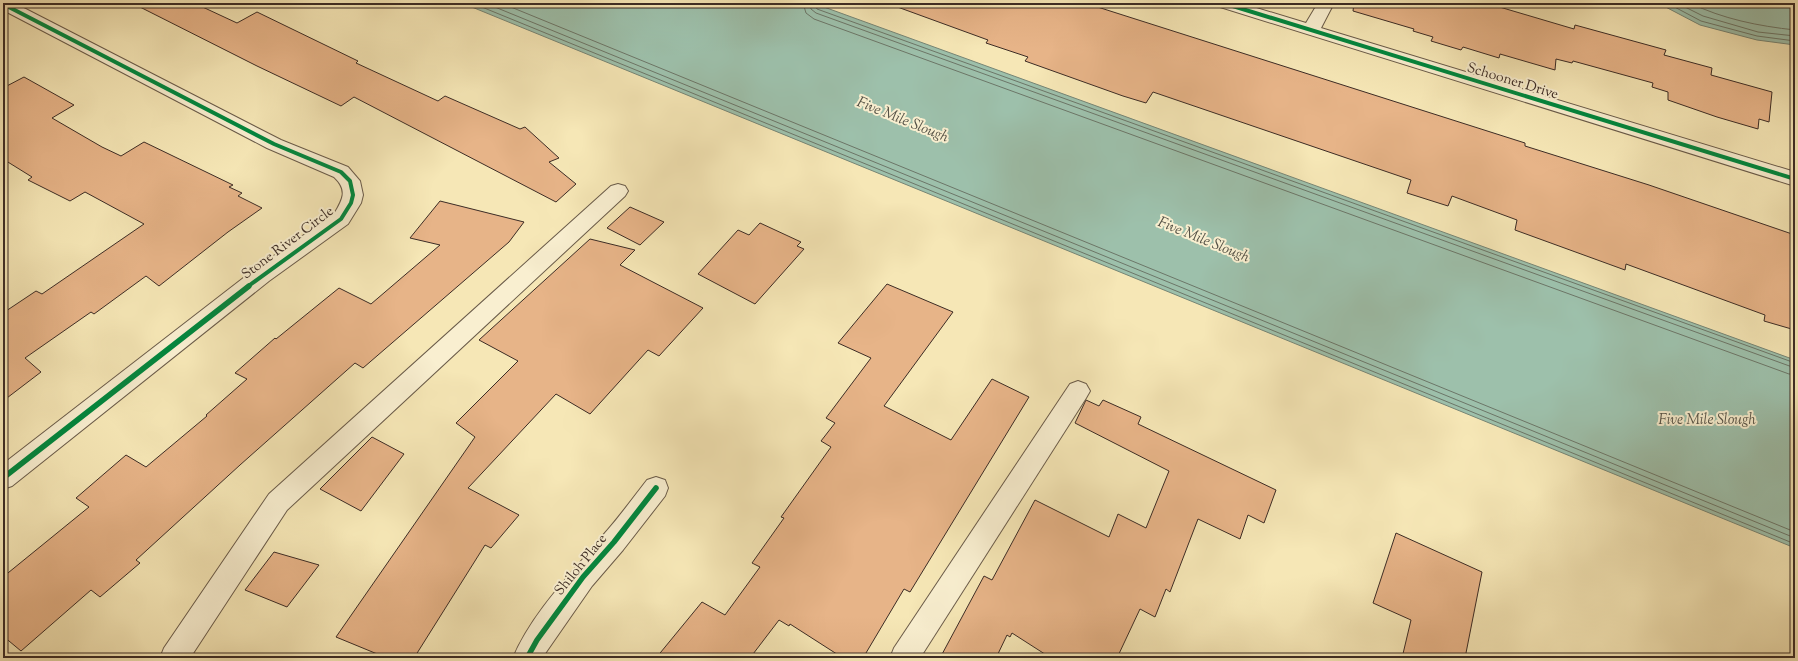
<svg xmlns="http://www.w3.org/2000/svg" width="1798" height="661" viewBox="0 0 1798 661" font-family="'Sorts Mill Goudy',serif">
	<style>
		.water { fill: #9dc0ab; stroke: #768575 }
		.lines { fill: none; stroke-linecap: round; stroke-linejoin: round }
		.shore { stroke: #6c7668; stroke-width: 1 }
		.building { fill: #e7b488; stroke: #3c2c25 }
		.minor-casing { stroke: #6a5b49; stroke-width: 2 }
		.minor { fill: #f9efd0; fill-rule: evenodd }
		.cycleway-far1-casing { stroke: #f9efd0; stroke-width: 6 }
		.cycleway-casing { stroke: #f9efd0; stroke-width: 8 }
		.cycleway-far1 { stroke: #00873e; stroke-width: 4 }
		.cycleway { stroke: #00873e; stroke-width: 5.5 }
		.labels { text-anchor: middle; stroke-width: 4; stroke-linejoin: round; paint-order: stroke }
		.street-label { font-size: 14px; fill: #3c2c25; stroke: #f9efd0 }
		.water-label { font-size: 15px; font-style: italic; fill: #545146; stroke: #f9efd0 }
	</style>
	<rect width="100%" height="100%" fill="#f6e7b6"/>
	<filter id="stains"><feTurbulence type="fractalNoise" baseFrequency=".005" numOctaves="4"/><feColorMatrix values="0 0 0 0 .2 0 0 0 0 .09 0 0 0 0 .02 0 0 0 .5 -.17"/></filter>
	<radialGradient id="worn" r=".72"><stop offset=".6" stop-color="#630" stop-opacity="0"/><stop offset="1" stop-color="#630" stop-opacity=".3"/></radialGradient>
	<g class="water">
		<path d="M462 3H813L1795 360V548Z"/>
		<path d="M1658 3H1795V45L1757 40 1700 25Z"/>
	</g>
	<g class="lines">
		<g class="shore">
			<path d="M472 3 1795 544"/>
			<path d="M485 3 1795 538"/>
			<path d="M501 3 1795 532"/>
			<path d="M803 3 806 13 814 19 1789 374H1795"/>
			<path d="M809 3 811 9 816 13 1795 368"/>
			<path d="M814 3 817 9 1795 363"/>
			<path d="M1667 3 1701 21 1757 36 1795 41"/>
			<path d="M1677 3 1703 16 1758 32 1795 36"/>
			<path d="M1690 3C1723 19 1758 26 1795 30"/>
		</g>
	</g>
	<g class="building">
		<path d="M132 3H194L237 23 257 12 358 61 356 63 438 101 445 96 520 129 525 127 559 158 549 162 576 184 556 202 354 97 341 106 257 66Z"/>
		<path d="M893 3H1085L1525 143V146L1649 185 1795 235V330L1764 321 1765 315 1626 264 1625 270 1515 230 1517 220 1452 196 1448 206 1407 193 1411 180 1153 92 1146 103 1123 96 1025 61 1028 57 986 43 988 40 892 5Z"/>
		<path d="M1354 3H1486L1574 29 1575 25 1666 50 1664 55 1712 68 1711 75 1772 92 1769 122 1759 119 1758 129 1717 117 1668 100V92L1652 87 1653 83 1573 61 1572 63 1556 59 1555 70 1500 54 1499 58 1463 47 1461 50 1431 41 1433 37 1413 31 1414 29 1353 11Z"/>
		<path d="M24 77 74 105 52 118 102 147 121 156 144 142 233 185 229 187 242 193 238 196 262 208 228 232 159 286 146 276 94 314 91 312 25 358 41 372 3 401V313L36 291 42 294 144 224 85 192 70 201 28 180 32 177 3 159V88Z"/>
		<path d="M440 201 524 222 509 242 363 368 355 363 240 465 136 560 140 563 100 597 91 590 21 651 3 636V577L89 507 76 498 126 455 146 467 207 416 206 415 247 379 235 373 275 338 276 339 339 288 371 304 440 245 410 238Z"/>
		<path d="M630 207 664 222 640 245 607 228Z"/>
		<path d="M760 223 801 242 797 246 804 249 755 304 698 274 738 230 749 235Z"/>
		<path d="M590 239 635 250 620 265 703 308 659 356 648 350 590 414 556 394 468 488 519 515 491 548 485 545 414 658H387L336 637 475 437 456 423 518 361 479 340Z"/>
		<path d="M887 284 953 312 884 406 951 440 992 379 1029 397 910 592 904 589 863 658H843L790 624 789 626 779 620 750 658H656L702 602 725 615 760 567 752 563 784 518 781 517 831 447 821 441 835 423 826 418 871 358 838 343Z"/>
		<path d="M1086 400 1099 406 1103 400 1141 417 1138 424 1276 490 1264 523 1248 515 1240 539 1198 519 1170 592 1166 589 1155 617 1140 609 1117 658H1051L1012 633 1010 637 1007 635 996 658H940L984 576 992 580 1035 500 1109 537 1118 514 1146 528 1169 471 1075 423Z"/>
		<path d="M372 437 404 454 361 511 320 489Z"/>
		<path d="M1396 533 1482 572 1465 658H1402L1411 620 1373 603Z"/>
		<path d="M274 552 319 565 287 607 245 590Z"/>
	</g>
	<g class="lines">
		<defs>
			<g id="minor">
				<path d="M3 3H14L281 140 348 167 360 181 363 195 361 203 348 224 269 281 12 486 3 489V464L255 269 334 214C343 199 348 190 334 177L267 148 3 10Z"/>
				<path d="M1215 3H1240L1306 23 1318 3H1334L1321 28 1795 172V186L1217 6Z"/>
				<path d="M618 184 625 186 628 191 625 196 287 510 190 658H160L164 648 269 494 611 186Z"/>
				<path d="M1078 381 1086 384 1090 391 1086 398 920 658H890L894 648 1070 384Z"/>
				<path d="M656 477 665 480 668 488 665 496 623 550 592 586 542 658H513C532 612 574 571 605 533 620 516 633 498 647 480Z"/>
			</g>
		</defs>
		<use href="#minor" class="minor-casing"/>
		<use href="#minor" class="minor"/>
		<defs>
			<g id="cycleway-far1">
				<path d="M1223 3 1795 179"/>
				<path d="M3 4 274 144 341 172 350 181 353 195 351 203 341 219 247 287"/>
			</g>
			<g id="cycleway">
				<path d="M3 478 249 286"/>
				<path d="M527 658 537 640 583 577 614 542 656 488"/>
			</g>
		</defs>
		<use href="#cycleway-far1" class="cycleway-far1-casing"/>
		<use href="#cycleway" class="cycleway-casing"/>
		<use href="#cycleway-far1" class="cycleway-far1"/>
		<use href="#cycleway" class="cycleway"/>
	</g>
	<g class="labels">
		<g class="street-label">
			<text transform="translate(1513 80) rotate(17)" y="5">Schooner Drive</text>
			<text transform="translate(287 242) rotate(-37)" y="5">Stone River Circle</text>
			<text transform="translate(580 564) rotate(-51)" y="5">Shiloh Place</text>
		</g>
		<g class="water-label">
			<text transform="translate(903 119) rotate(22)" y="5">Five Mile Slough</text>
			<text transform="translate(1204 239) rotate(22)" y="5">Five Mile Slough</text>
			<text x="1707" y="424">Five Mile Slough</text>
		</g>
	</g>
	<rect width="1798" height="661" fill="none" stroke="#f6e7b6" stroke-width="16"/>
	<rect x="4" y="4" width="1790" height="653" fill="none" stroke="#3c2c25" stroke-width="2"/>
	<rect x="8" y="8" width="1782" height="645" fill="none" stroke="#3c2c25"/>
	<rect width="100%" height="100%" filter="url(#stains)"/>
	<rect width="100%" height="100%" fill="url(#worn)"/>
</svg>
